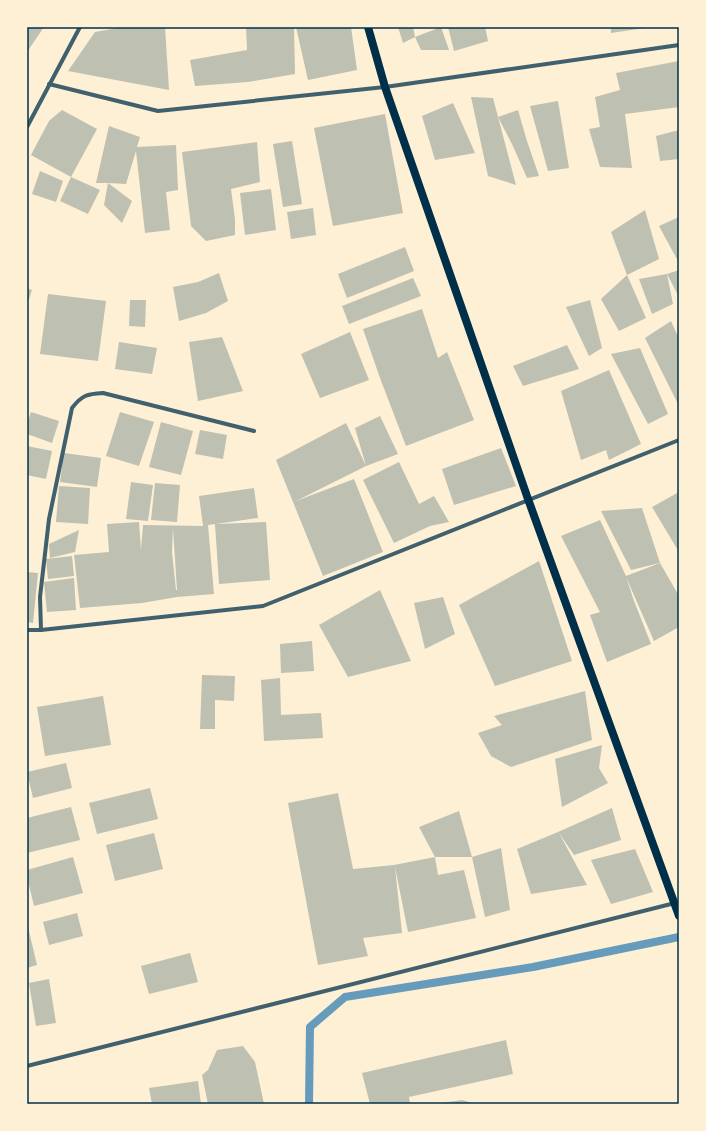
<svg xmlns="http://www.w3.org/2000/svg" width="706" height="1131" viewBox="0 0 706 1131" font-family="Poppins,sans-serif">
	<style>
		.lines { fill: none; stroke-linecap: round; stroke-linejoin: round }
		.stream { stroke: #669bbc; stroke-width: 8 }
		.building { fill: #bec0b2; fill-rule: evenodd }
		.minor { stroke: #3f606c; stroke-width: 4 }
		.secondary { stroke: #003049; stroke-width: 8 }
		.neatline { fill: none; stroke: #003049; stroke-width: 1.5 }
	</style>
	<rect width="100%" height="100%" fill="#fdf0d5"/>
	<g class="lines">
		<path class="stream" d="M309 1104 310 1027 345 997 533 967 679 937"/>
	</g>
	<g class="building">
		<path d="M27 27H44L27 52Z"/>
		<path d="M123 27H165L169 90 68 71 95 32Z"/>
		<path d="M246 27H294L295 74 248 82 195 86 190 60 247 50Z"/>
		<path d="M296 27H351L357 70 308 80Z"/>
		<path d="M398 27H413L415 37 441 27 449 50H421L415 37 403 43Z"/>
		<path d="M448 27H485L488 41 454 51Z"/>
		<path d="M611 27H645V28L611 33Z"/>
		<path d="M679 61V107L625 114 632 168 600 167 589 129 600 127 595 97 620 90 616 73Z"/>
		<path d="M471 97 493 98 516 185 488 176Z"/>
		<path d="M558 101 569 168 548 171 530 106Z"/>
		<path d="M453 103 475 153 435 160 422 116Z"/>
		<path d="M62 110 97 129 71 177 31 155 49 121Z"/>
		<path d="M518 110 527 141 539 176 527 178 512 144 498 117Z"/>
		<path d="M385 114 403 213 333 226 314 128Z"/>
		<path d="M109 126 140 137 137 147 176 145 178 190 166 192 170 230 145 233 136 151 126 184 108 183 132 201 122 223 104 205 108 183H96Z"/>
		<path d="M679 130V159L660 161 656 136Z"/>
		<path d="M292 141 302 204 283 207 273 144Z"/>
		<path d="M257 142 260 182 231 189 235 219V235L206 241 191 226 182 152Z"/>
		<path d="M40 171 63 181 56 202 32 194Z"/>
		<path d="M71 177 100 190 88 214 60 201Z"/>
		<path d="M271 189 276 230 245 235 240 193Z"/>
		<path d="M313 208 316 235 291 239 287 212Z"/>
		<path d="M645 210 659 259 627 275 646 318 619 331 601 299 627 275 611 232Z"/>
		<path d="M679 217V263L659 226Z"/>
		<path d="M405 247 414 271 347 298 338 274Z"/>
		<path d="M679 270V297L667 274 673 304 652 314 639 279 667 274Z"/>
		<path d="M219 273 228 301 206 313 179 321 173 287 198 282Z"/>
		<path d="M413 278 421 296 349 324 342 306Z"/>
		<path d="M27 288 32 290 27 305Z"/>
		<path d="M48 294 106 301 98 361 40 354Z"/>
		<path d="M130 300H146L145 327 129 326Z"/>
		<path d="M590 300 602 348 589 356 566 307Z"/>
		<path d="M422 309 438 358 447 352 474 420 406 446 380 378 363 329Z"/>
		<path d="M671 321 679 339V406L645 338Z"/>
		<path d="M350 332 369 380 320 398 301 354Z"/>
		<path d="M222 337 243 391 198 401 189 342Z"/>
		<path d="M119 342 157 348 152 374 115 369Z"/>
		<path d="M567 345 579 369 523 386 513 366Z"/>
		<path d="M640 348 668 414 648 424 611 354Z"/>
		<path d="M609 370 641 444 609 460 606 450 581 460 561 391Z"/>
		<path d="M31 412 59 421 52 443 27 434V424Z"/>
		<path d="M120 412 154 422 139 466 106 456Z"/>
		<path d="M380 416 398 454 366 466 296 501 354 479 383 552 323 576 276 460 346 423 366 466 355 428Z"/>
		<path d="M161 422 193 431 181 475 149 467Z"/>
		<path d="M200 430 227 435 223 459 195 454Z"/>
		<path d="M27 446 52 451 46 479 27 475Z"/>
		<path d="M501 448 516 486 454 505 442 469Z"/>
		<path d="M64 453 101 458 97 487 60 482Z"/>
		<path d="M399 462 419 504 434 496 449 522 430 526 394 543 363 480Z"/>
		<path d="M131 482 153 485 148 521 126 519Z"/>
		<path d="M155 483 180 485 177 522 151 520Z"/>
		<path d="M59 486 90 488 88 524 56 522Z"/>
		<path d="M254 488 258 518 208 525 214 594 177 597 142 603 80 608 74 555 109 552 107 524 139 522 141 550 143 525 203 526 199 496ZM173 528 177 590H176L172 552Z"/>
		<path d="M679 492V552L652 507Z"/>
		<path d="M642 508 660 563 631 570 601 511Z"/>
		<path d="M600 520 626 576 660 563 679 596V627L654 641 626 577 634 601 651 644 607 662 590 615 600 612 561 536Z"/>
		<path d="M266 522 270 580 219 584 215 524Z"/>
		<path d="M79 530 75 552 50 558 49 544Z"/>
		<path d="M72 556 74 576 48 579 46 559Z"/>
		<path d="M539 561 572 661 495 686 459 605Z"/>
		<path d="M27 572 38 573 33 623 27 622Z"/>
		<path d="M74 578 76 610 47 612 44 582Z"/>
		<path d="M380 590 411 661 348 677 319 625Z"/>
		<path d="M443 597 455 634 425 649 414 603Z"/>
		<path d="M312 641 314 671 281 673 280 644Z"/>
		<path d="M202 675 235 676 234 701 215 700V729H200Z"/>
		<path d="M280 678 281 715 321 713 323 738 264 741 261 680Z"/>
		<path d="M585 691 592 740 511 767 491 756 478 733 502 725 494 716Z"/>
		<path d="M103 696 111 745 45 756 37 707Z"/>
		<path d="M602 745 599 768 608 783 562 807 555 759Z"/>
		<path d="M66 763 72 788 33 798 27 772Z"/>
		<path d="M150 788 158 819 97 834 89 803Z"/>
		<path d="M338 793 353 869 394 865 435 857 438 875 464 870 476 918 408 932 395 867 402 933 363 938 368 956 318 965 288 803Z"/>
		<path d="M71 807 80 840 27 853V818Z"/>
		<path d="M612 808 621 840 574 855 559 833 587 885 531 894 517 849 558 832Z"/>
		<path d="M459 811 472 857H435L419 827Z"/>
		<path d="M154 833 163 869 115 881 106 845Z"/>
		<path d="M501 848 510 910 485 917 472 857Z"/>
		<path d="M635 849 653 892 611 904 591 860Z"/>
		<path d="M73 857 83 893 34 906 27 877V870Z"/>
		<path d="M77 913 83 936 49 945 43 922Z"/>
		<path d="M28 927 37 965 27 968V928Z"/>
		<path d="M190 953 198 982 149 994 141 966Z"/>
		<path d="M49 979 56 1023 36 1026 29 983Z"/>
		<path d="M506 1040 513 1074 409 1097 410 1104H370L362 1073Z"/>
		<path d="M243 1046 255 1062 264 1104H208L202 1075 208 1070 217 1050Z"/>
		<path d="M198 1081 201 1104H152L149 1088Z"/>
		<path d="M462 1100 476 1104H441L442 1103Z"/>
	</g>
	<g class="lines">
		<g class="minor">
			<path d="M49 84 158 111 385 87 679 45"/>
			<path d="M27 127 80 27"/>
			<path d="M27 630H41L263 606 679 440"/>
			<path d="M41 630 40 597 49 519 72 408C82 395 87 394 103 393L254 431"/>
			<path d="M27 1066 679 902"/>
		</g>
		<path class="secondary" d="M368 27 385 87 528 499 679 916"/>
	</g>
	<rect width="706" height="1131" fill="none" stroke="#fdf0d5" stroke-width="56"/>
	<rect x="28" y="28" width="650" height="1075" class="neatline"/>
</svg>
